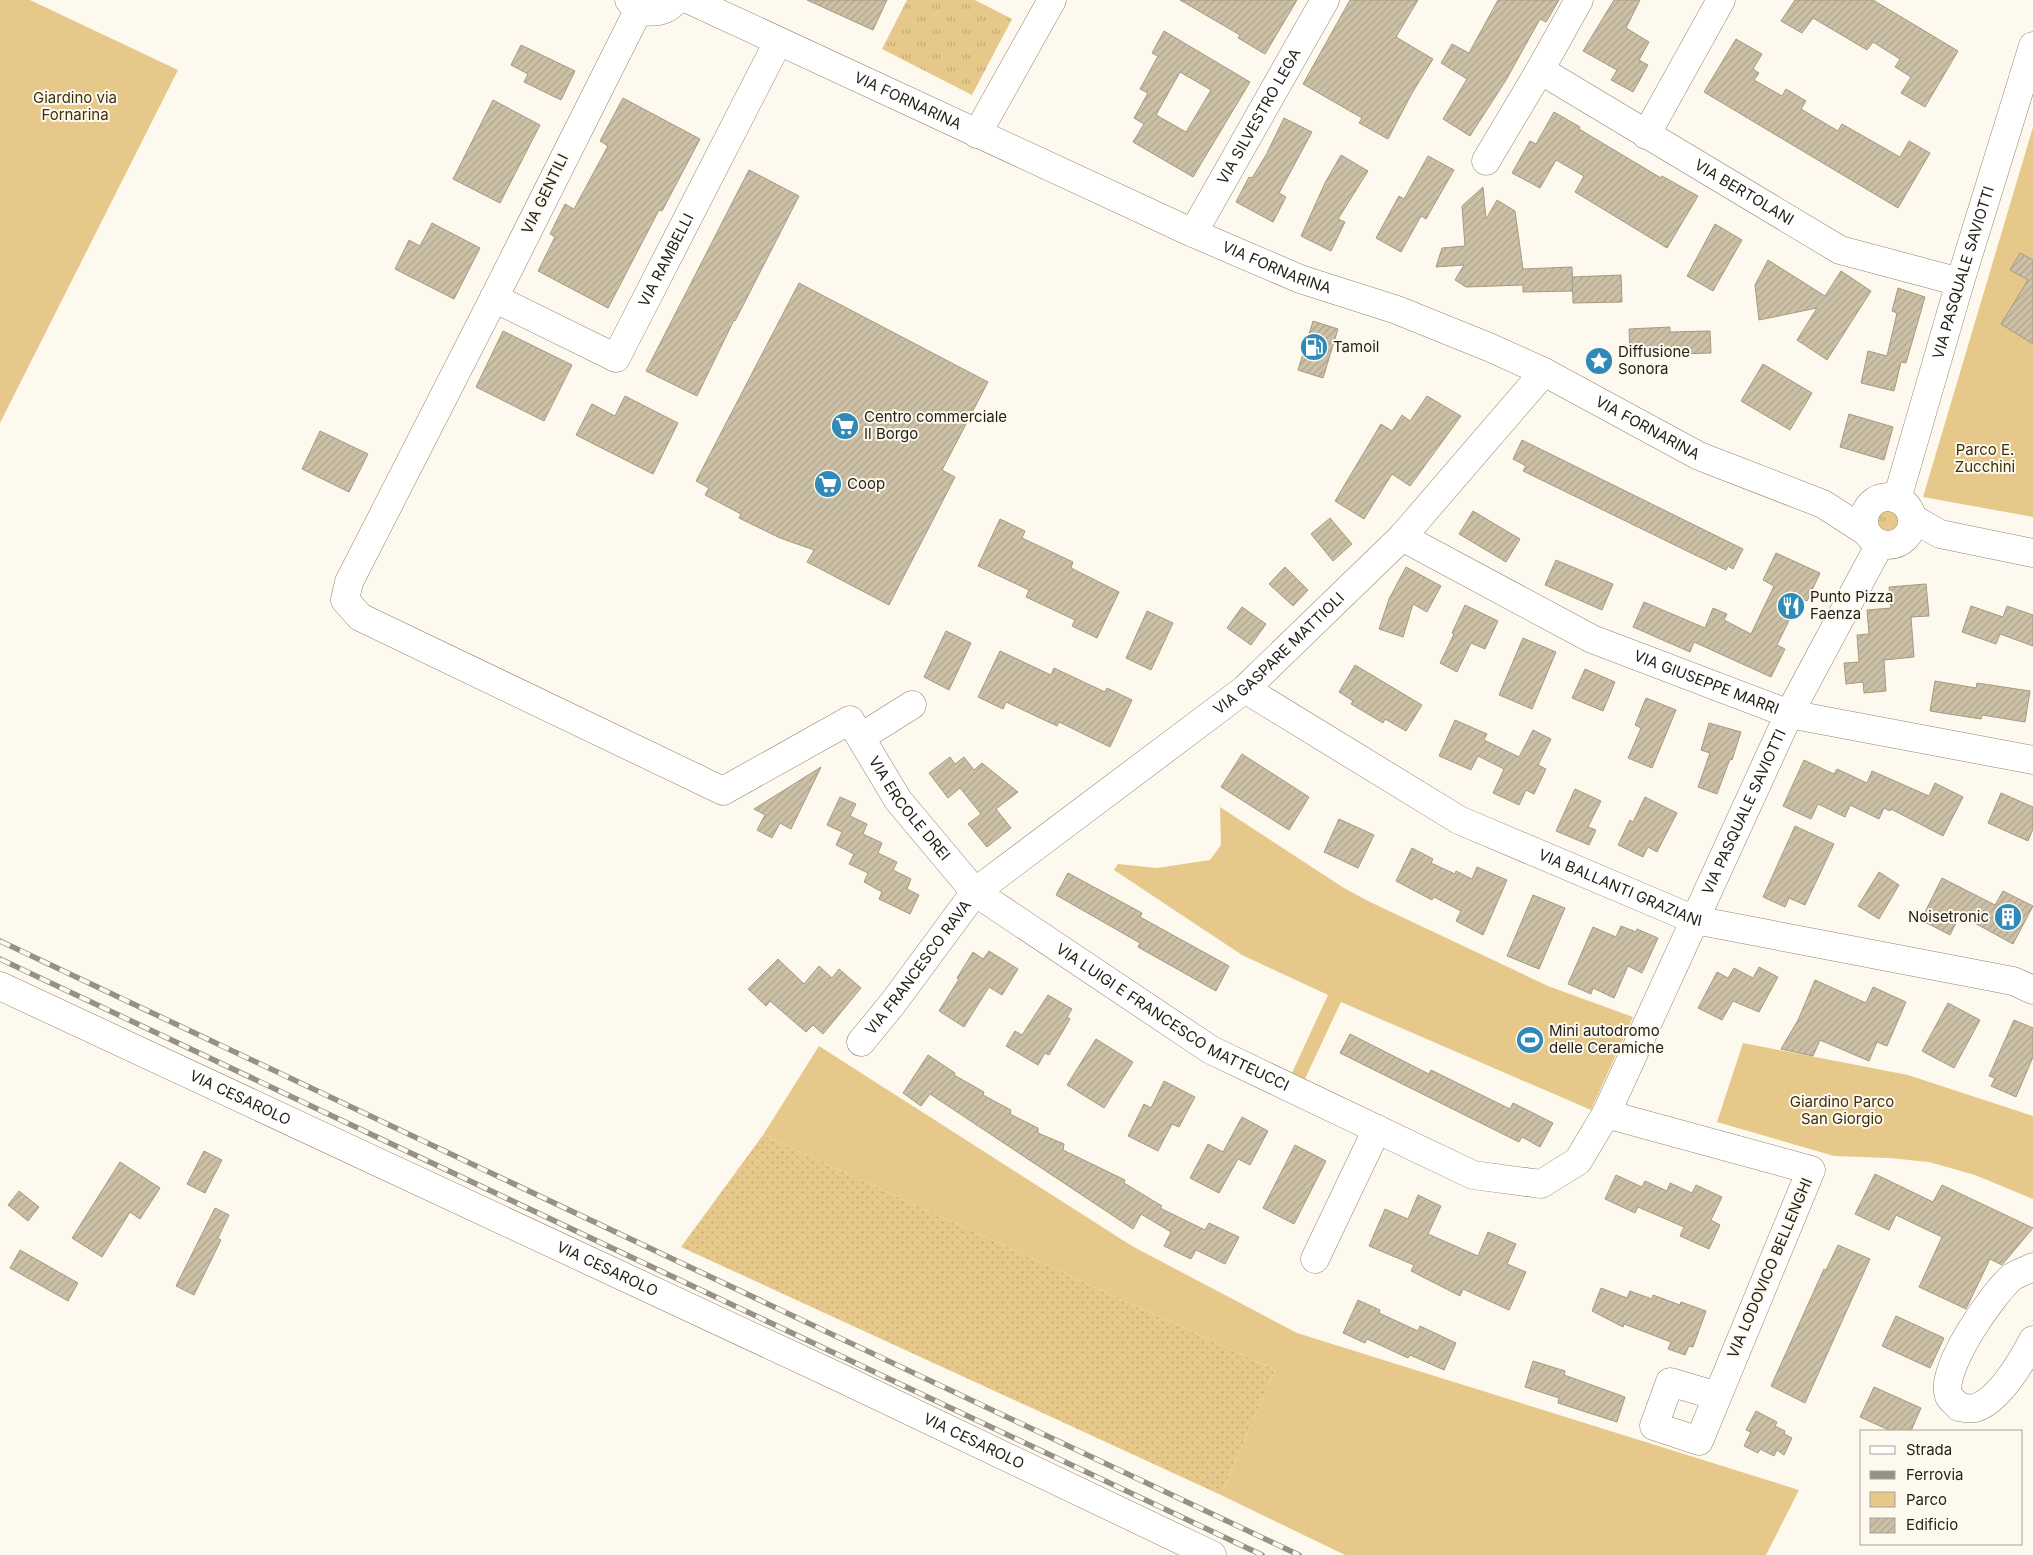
<svg xmlns="http://www.w3.org/2000/svg" width="2033" height="1555" viewBox="0 0 2033 1555" font-family="Inter,sans-serif">
	<style>
		.grass { fill: url(#grass-tufts) }
		.park { fill: #e6c88a }
		.garden { fill: url(#garden-dots) }
		.building { fill: url(#building-hatch); stroke: #a69a81; fill-rule: evenodd }
		.lines { fill: none; stroke-linecap: round; stroke-linejoin: round }
		.minor-casing { stroke: #91856d; stroke-width: 29 }
		.minor { stroke: #fff; stroke-width: 28 }
		.rail-casing { stroke: #959186; stroke-width: 5.5 }
		.rail { stroke: #fef9ee; stroke-width: 4; stroke-dasharray: 11; stroke-linecap: butt }
		.labels { text-anchor: middle; stroke-width: 4; stroke-linejoin: round; paint-order: stroke }
		.park-label { font-size: 15px; fill: #3f2f09; stroke: #fef9ee }
		.street-label { font-size: 15px; fill: #262218; stroke: #fef9ee }
		.poi-label { font-size: 15px; fill: #262218; stroke: #fef9ee; text-anchor: start }
	</style>
	<defs>
		<pattern id="grass-tufts" width="24" height="20" patternUnits="userSpaceOnUse" patternTransform="scale(1.25)"><rect width="24" height="20" fill="#e6c88a"/><path d="M3 7l-1-3M5 7V3M7 7l1-3M15 17l-1-3M17 17v-4M19 17l1-3" fill="none" stroke="#c5ac76"/></pattern>
		<pattern id="garden-dots" width="8" height="8" patternUnits="userSpaceOnUse" patternTransform="scale(1.25)"><rect width="8" height="8" fill="#e6c88a"/><path d="M2 2h.1M6 6h.1" fill="none" stroke="#c5ac76" stroke-width="1.8" stroke-linecap="round"/></pattern>
		<pattern id="building-hatch" width="6" height="6" patternUnits="userSpaceOnUse" patternTransform="scale(1.25)"><rect width="6" height="6" fill="#ccc0a6"/><path d="M-1 1l2-2M0 6l6-6M5 7l2-2" fill="none" stroke="#afa58e"/></pattern>
	</defs>
	<rect width="100%" height="100%" fill="#fef9ee"/>
	<g class="grass">
		<path d="M907 0H975L1012 19 972 95 882 49Z"/>
		<circle cx="1887" cy="522" r="15"/>
	</g>
	<g class="park">
		<path d="M0 0H30L178 70 0 423Z"/>
		<path d="M2033 127V517L1923 497Z"/>
		<path d="M1220 807 1344 888 1370 902 1548 986 1633 1017 1591 1110 1341 1002 1304 1081 1291 1075 1328 995 1242 955 1114 870 1118 864 1157 868 1210 860 1221 845Z"/>
		<path d="M1743 1043 1908 1075 2033 1116V1199L1975 1175 1929 1162 1889 1158 1834 1156 1717 1122Z"/>
		<path d="M819 1046 1132 1246 1297 1333 1799 1490 1766 1555H1345L1221 1495 1275 1370 763 1135Z"/>
	</g>
	<path class="garden" d="M763 1135 1275 1370 1221 1495 681 1247Z"/>
	<g class="building">
		<path d="M807 0H887L873 30Z"/>
		<path d="M1180 0H1297L1265 54 1238 38 1240 35Z"/>
		<path d="M1350 0H1418L1396 37 1433 59 1412 93 1388 139 1359 123 1362 118 1303 84Z"/>
		<path d="M1498 0H1559L1546 22 1540 19 1506 80 1470 136 1443 119 1467 79 1441 63 1452 44 1469 53Z"/>
		<path d="M1614 0H1640L1626 28 1649 42 1639 60 1648 65 1633 92 1611 80 1617 70 1583 51Z"/>
		<path d="M1795 0H1873L1958 51 1925 107 1901 93 1911 77 1895 67 1900 59 1873 42 1867 50 1813 18 1802 33 1781 21Z"/>
		<path d="M1164 31 1250 82 1193 177 1133 142 1144 124 1134 118 1148 93 1140 89 1158 56 1152 53ZM1180 72 1211 90 1186 132 1156 115Z"/>
		<path d="M1736 39 1762 54 1753 69 1759 73 1754 80 1782 96 1786 89 1806 101 1801 109 1838 131 1842 124 1900 157 1909 141 1930 153 1898 208 1704 92Z"/>
		<path d="M521 45 575 71 561 100 524 82 528 74 511 65Z"/>
		<path d="M623 98 700 139 662 211 659 210 608 308 538 271 555 237 550 234 565 204 574 209 608 146 600 141Z"/>
		<path d="M493 100 540 125 500 203 453 179Z"/>
		<path d="M1554 112 1580 127 1579 129 1661 178 1662 176 1698 196 1667 248 1575 192 1584 176 1556 160 1540 188 1512 173 1530 141 1536 144Z"/>
		<path d="M1284 118 1312 132 1279 193 1286 197 1273 222 1236 202 1249 177 1252 178 1266 155Z"/>
		<path d="M1341 155 1368 171 1338 219 1345 222 1331 251 1301 236 1325 183Z"/>
		<path d="M1428 156 1454 170 1426 219 1421 216 1401 252 1376 238 1399 196 1404 199Z"/>
		<path d="M749 170 799 196 735 321 734 320 697 396 646 371Z"/>
		<path d="M1483 187 1486 219 1497 200 1515 211 1523 269 1572 267 1573 291 1523 292V285L1466 287 1455 280 1464 265 1436 267 1442 248 1465 246 1462 206Z"/>
		<path d="M432 223 480 248 454 299 395 269 409 240 420 246Z"/>
		<path d="M1715 224 1742 240 1713 291 1687 276Z"/>
		<path d="M2020 253 2033 260V344L2001 324 2028 280 2010 270Z"/>
		<path d="M1768 260 1825 296 1841 271 1871 291 1827 360 1797 340 1817 308 1759 320 1755 285Z"/>
		<path d="M1621 275 1622 302 1573 303 1572 277Z"/>
		<path d="M799 283 988 382 942 470 955 477 889 605 807 562 814 550 780 538 739 518 741 514 705 495 709 488 696 481Z"/>
		<path d="M1898 288 1925 297 1906 363 1901 362 1894 391 1861 383 1868 351 1887 356 1897 313 1892 311Z"/>
		<path d="M1313 321 1338 329 1323 378 1298 370Z"/>
		<path d="M1670 327V332L1710 331 1711 353 1677 354V351L1630 352 1629 329Z"/>
		<path d="M503 331 572 365 544 421 476 387Z"/>
		<path d="M1763 364 1812 393 1790 430 1741 401Z"/>
		<path d="M625 396 678 423 653 474 576 435 592 404 615 416Z"/>
		<path d="M1427 396 1461 416 1410 486 1392 474 1364 519 1335 501 1381 424 1392 431 1402 415 1410 421Z"/>
		<path d="M1849 414 1893 427 1884 460 1840 447Z"/>
		<path d="M320 431 368 454 349 492 302 469Z"/>
		<path d="M1522 440 1743 549 1733 569 1728 566 1726 570 1523 471 1526 466 1513 459Z"/>
		<path d="M1473 511 1520 539 1506 562 1459 534Z"/>
		<path d="M1330 518 1352 544 1333 561 1311 534Z"/>
		<path d="M1000 519 1025 531 1022 538 1073 562 1071 568 1119 592 1097 638 1072 626 1075 620 1026 597 1029 590 978 566Z"/>
		<path d="M1776 553 1820 573 1807 601 1800 598 1777 645 1785 649 1771 677 1694 642 1690 652 1633 627 1644 602 1705 628 1713 608 1727 614 1724 620 1751 634 1774 586 1763 580Z"/>
		<path d="M1556 560 1613 584 1602 610 1545 585Z"/>
		<path d="M1285 567 1308 590 1293 606 1269 584Z"/>
		<path d="M1406 567 1441 586 1427 612 1413 604 1403 637 1379 629 1389 599Z"/>
		<path d="M1926 584 1929 616 1911 617 1914 657 1884 660 1886 691 1864 693 1863 682 1846 684 1844 663 1859 662 1857 635 1869 634 1867 610 1891 608 1889 587Z"/>
		<path d="M1465 605 1498 621 1485 649 1471 643 1457 672 1440 663 1454 634 1452 633Z"/>
		<path d="M1971 606 2003 617 2007 606 2033 615V646L2000 634 1996 644 1962 632Z"/>
		<path d="M1242 607 1266 624 1251 645 1227 628Z"/>
		<path d="M1147 611 1173 623 1151 670 1126 658Z"/>
		<path d="M946 631 971 643 949 690 924 677Z"/>
		<path d="M1523 638 1556 652 1532 709 1499 695Z"/>
		<path d="M1000 651 1051 675 1054 668 1105 692 1107 688 1132 700 1110 747 1059 722 1057 726 1006 702 1003 709 978 697Z"/>
		<path d="M1355 665 1422 705 1406 731 1385 719 1383 723 1351 704 1353 701 1339 692Z"/>
		<path d="M1585 669 1615 682 1603 711 1572 698Z"/>
		<path d="M1935 681 1976 688 1977 683 2030 691 2025 722 1982 715 1981 719 1930 711Z"/>
		<path d="M1646 698 1676 710 1652 768 1628 758 1641 728 1635 725Z"/>
		<path d="M1455 720 1487 734 1484 740 1519 757 1533 730 1551 739 1538 765 1546 769 1534 794 1526 790 1519 805 1493 793 1504 769 1478 756 1471 770 1439 756Z"/>
		<path d="M1709 723 1741 732 1732 760 1730 759 1717 794 1698 787 1710 753 1701 750Z"/>
		<path d="M1242 754 1309 797 1289 830 1221 787Z"/>
		<path d="M950 757 955 764 964 757 974 770 982 763 1018 792 996 809 1011 828 987 847 968 824 981 814 960 788 948 798 929 773Z"/>
		<path d="M1804 760 1834 774 1837 769 1867 783 1872 771 1929 796 1935 783 1963 797 1943 836 1891 809 1890 811 1884 808 1879 819 1850 805 1845 817 1818 804 1811 819 1783 806Z"/>
		<path d="M821 767 791 829 780 823 772 838 757 830 765 815 754 809Z"/>
		<path d="M1575 789 1601 801 1588 827 1596 830 1589 845 1556 831Z"/>
		<path d="M2001 793 2033 807V829L2028 841 1988 823Z"/>
		<path d="M840 797 856 804 850 816 867 824 863 834 882 843 878 853 897 862 893 870 911 879 907 889 919 895 910 914 879 899 882 892 864 882 868 873 849 864 854 854 836 845 842 832 827 825Z"/>
		<path d="M1645 797 1677 813 1657 852 1648 847 1643 857 1618 845 1630 820 1633 822Z"/>
		<path d="M1339 819 1374 835 1358 868 1324 852Z"/>
		<path d="M1795 826 1834 844 1805 905 1789 898 1785 907 1763 897Z"/>
		<path d="M1412 848 1433 859 1431 863 1455 874 1456 871 1472 879 1477 867 1507 880 1483 935 1456 921 1461 911 1434 897 1432 900 1396 881Z"/>
		<path d="M1879 872 1899 885 1879 919 1858 906Z"/>
		<path d="M1068 873 1142 913 1140 917 1229 966 1216 991 1138 947 1140 943 1056 895Z"/>
		<path d="M1942 878 1995 905 2003 891 2033 906 2013 944 1960 915 1950 935 1921 920Z"/>
		<path d="M1533 895 1565 908 1539 969 1507 956Z"/>
		<path d="M1621 926 1636 932 1637 929 1658 938 1642 973 1628 966 1614 998 1593 988 1591 994 1568 984 1593 927 1616 937Z"/>
		<path d="M989 951 1018 969 1002 995 989 987 964 1027 939 1011 959 979 957 978 973 952 983 959Z"/>
		<path d="M778 959 804 984 819 966 832 978 839 969 861 988 823 1034 813 1025 806 1032 770 1001 766 1006 748 989Z"/>
		<path d="M1759 967 1778 977 1759 1012 1733 1001 1722 1020 1698 1008 1717 972 1728 978 1734 968 1753 978Z"/>
		<path d="M1815 980 1866 1003 1873 987 1906 1002 1887 1046 1877 1042 1869 1061 1820 1040 1813 1056 1781 1049 1798 1020Z"/>
		<path d="M1048 995 1072 1009 1067 1017 1070 1019 1049 1055 1045 1053 1038 1065 1006 1046 1015 1031 1022 1035Z"/>
		<path d="M1948 1003 1980 1020 1954 1068 1922 1051Z"/>
		<path d="M2014 1020 2033 1028V1057L2016 1097 1991 1086 1995 1078 1989 1076Z"/>
		<path d="M1350 1034 1429 1074 1431 1070 1510 1109 1513 1103 1553 1123 1540 1147 1522 1137 1519 1142 1340 1053Z"/>
		<path d="M1096 1039 1133 1062 1104 1108 1067 1085Z"/>
		<path d="M928 1055 955 1073 954 1075 984 1092 983 1095 1011 1110 1010 1114 1038 1128V1133L1064 1144 1063 1150 1125 1180 1124 1183 1162 1206 1160 1208 1205 1230 1209 1223 1239 1237 1225 1264 1196 1250 1191 1259 1164 1246 1171 1232 1141 1214 1133 1229 930 1094 921 1106 903 1093Z"/>
		<path d="M1164 1081 1195 1097 1179 1127 1172 1124 1158 1151 1128 1136 1144 1104 1151 1108Z"/>
		<path d="M1242 1117 1268 1131 1250 1165 1238 1159 1219 1193 1190 1178 1208 1144 1223 1152Z"/>
		<path d="M1295 1145 1326 1161 1294 1224 1263 1208Z"/>
		<path d="M204 1151 222 1160 205 1193 187 1184Z"/>
		<path d="M120 1162 160 1188 140 1219 130 1212 102 1257 72 1238Z"/>
		<path d="M1875 1174 1933 1202 1942 1185 2033 1228 2002 1265 1990 1259 1966 1309 1919 1287 1942 1237 1896 1215 1889 1230 1855 1214Z"/>
		<path d="M1616 1175 1642 1187 1645 1181 1667 1191 1670 1183 1692 1193 1696 1185 1722 1197 1711 1220 1720 1225 1709 1249 1680 1236 1684 1227 1638 1207 1635 1213 1605 1199Z"/>
		<path d="M19 1191 39 1207 28 1221 8 1205Z"/>
		<path d="M1418 1195 1441 1206 1428 1234 1478 1256 1488 1232 1516 1244 1507 1264 1526 1272 1509 1310 1463 1289 1460 1296 1411 1271 1414 1265 1369 1246 1385 1209 1408 1219Z"/>
		<path d="M215 1208 229 1215 218 1238 221 1240 194 1295 176 1286Z"/>
		<path d="M1838 1245 1870 1259 1805 1403 1771 1386 1824 1269 1826 1270Z"/>
		<path d="M20 1250 78 1283 68 1301 10 1268Z"/>
		<path d="M1601 1288 1627 1298 1630 1291 1652 1299 1653 1295 1680 1305 1681 1302 1706 1311 1693 1347 1689 1346 1685 1355 1668 1349 1671 1342 1624 1324 1623 1327 1592 1311Z"/>
		<path d="M1358 1300 1380 1310 1379 1313 1418 1331 1420 1326 1456 1343 1444 1370 1410 1355 1408 1358 1367 1339 1365 1343 1343 1333Z"/>
		<path d="M1896 1316 1944 1338 1930 1368 1882 1346Z"/>
		<path d="M1533 1361 1565 1371 1564 1375 1625 1397 1617 1422 1558 1403 1559 1398 1525 1387Z"/>
		<path d="M1874 1387 1921 1408 1911 1431H1891L1860 1417Z"/>
		<path d="M1756 1411 1777 1422 1775 1426 1785 1431 1784 1434 1792 1438 1784 1455 1777 1450 1774 1456 1760 1449 1758 1453 1744 1446 1751 1432 1746 1430Z"/>
	</g>
	<g class="lines">
		<defs>
			<g id="minor">
				<path d="M629 0C641 16 664 15 676 0"/>
				<path id="s1" d="M690 0 1193 233 1300 279 1397 310 1491 348 1544 372 1699 456 1823 504 1865 531"/>
				<path id="s2" d="M1579 0 1540 70 1840 250 1960 282"/>
				<path id="s3" d="M639 9 494 298 349 582 345 600 360 617 723 791 850 720 898 800 975 892 1211 1050 1473 1175 1541 1184 1578 1161 1606 1114 1789 714 1880 544"/>
				<path d="M977 134 1052 0"/>
				<path d="M1646 135 1721 0"/>
				<path d="M1486 161 1540 70"/>
				<path id="s4" d="M1193 233 1325 0"/>
				<path id="s5" d="M494 298 616 358 778 42"/>
				<circle cx="1888" cy="521" r="24"/>
				<path id="s6" d="M1897 499 1960 282 2033 46"/>
				<path d="M1912 518 1940 534 2033 553"/>
				<path id="s7" d="M1402 537 1592 639 1789 714 2033 760"/>
				<path id="s8" d="M1245 689 1459 820 1695 920 2013 981 2033 990"/>
				<path d="M861 737 912 705"/>
				<path id="s9" d="M0 986 843 1379 1212 1555"/>
				<path id="s10" d="M861 1042 893 1003 975 892 1245 689 1402 537 1544 372"/>
				<path d="M1606 1114 1811 1170 1699 1441 1654 1426 1670 1382 1717 1396"/>
				<path d="M1315 1259 1377 1129"/>
				<path d="M2033 1267C2027 1270 2018 1273 2012 1277 1993 1293 1938 1371 1949 1396 1951 1400 1957 1404 1959 1407 1964 1408 1970 1409 1975 1408 1999 1401 2022 1361 2033 1340"/>
			</g>
		</defs>
		<use href="#minor" class="minor-casing"/>
		<use href="#minor" class="minor"/>
		<defs>
			<g id="rail">
				<path d="M0 941 1299 1555"/>
				<path d="M0 959 1262 1555"/>
			</g>
		</defs>
		<use href="#rail" class="rail-casing"/>
		<use href="#rail" class="rail"/>
	</g>
	<defs>
		<symbol id="fuel-disc" viewBox="-11 -11 22 22"><circle r="9.5" fill="#308ab7" stroke="#fef9ee"/><path d="M-5.5-6h7V0h2V4h1.3V-2.5L3-4.5l.8-.8L6-3V5H2.5V1h-1V6h-7ZM-4.2-4.7v3.2H.2V-4.7Z" fill="#fff"/></symbol>
		<symbol id="sight-disc" viewBox="-11 -11 22 22"><circle r="9.5" fill="#308ab7" stroke="#fef9ee"/><path d="M0-6L1.8-2.2L6-1.7L2.9 1.2L3.7 5.4L0 3.3L-3.7 5.4L-2.9 1.2L-6-1.7L-1.8-2.2Z" fill="#fff"/></symbol>
		<symbol id="supermarket-disc" viewBox="-11 -11 22 22"><circle r="9.5" fill="#308ab7" stroke="#fef9ee"/><path d="M-6-5.5h2.5l.6 2H6L4.5 2H-2.5L-4.4-4H-6ZM-1.5 3.2a1.3 1.3 0 1 0 .1 0ZM3 3.2a1.3 1.3 0 1 0 .1 0Z" fill="#fff"/></symbol>
		<symbol id="restaurant-disc" viewBox="-11 -11 22 22"><circle r="9.5" fill="#308ab7" stroke="#fef9ee"/><path d="M-5-6h1v4h1v-4h1v4h1v-4h1v5L-1.5 .5V6h-2V.5L-5-1ZM5-6V6H3V1.5H1.5Q1.5-4 5-6Z" fill="#fff"/></symbol>
		<symbol id="building-disc" viewBox="-11 -11 22 22"><circle r="9.5" fill="#308ab7" stroke="#fef9ee"/><path d="M-4-6H4V6H1V3H-1V6H-4ZM-2.5-4.3h1.7v1.8h-1.7ZM.8-4.3h1.7v1.8H.8ZM-2.5-1h1.7V.8h-1.7ZM.8-1h1.7V.8H.8Z" fill="#fff"/></symbol>
		<symbol id="stadium-disc" viewBox="-11 -11 22 22"><circle r="9.5" fill="#308ab7" stroke="#fef9ee"/><path d="M0-5a6.5 5 0 1 0 0 10a6.5 5 0 1 0 0-10ZM-3.5-1.8h7v3.6h-7Z" fill="#fff"/></symbol>
	</defs>
	<g fill-rule="evenodd">
		<use href="#fuel-disc" x="1298" y="331" width="32" height="32"/>
		<use href="#sight-disc" x="1583" y="345" width="32" height="32"/>
		<use href="#supermarket-disc" x="829" y="410" width="32" height="32"/>
		<use href="#supermarket-disc" x="812" y="468" width="32" height="32"/>
		<use href="#restaurant-disc" x="1775" y="590" width="32" height="32"/>
		<use href="#building-disc" x="1992" y="901" width="32" height="32"/>
		<use href="#stadium-disc" x="1514" y="1024" width="32" height="32"/>
	</g>
	<g class="labels">
		<g class="park-label">
			<text x="75" y="103">Giardino via<tspan x="75" dy="17">Fornarina</tspan></text>
			<text x="1985" y="455">Parco E.<tspan x="1985" dy="17">Zucchini</tspan></text>
			<text x="1842" y="1107">Giardino Parco<tspan x="1842" dy="17">San Giorgio</tspan></text>
		</g>
		<g class="street-label">
			<text dy="5" stroke="none"><textPath href="#s1" startOffset="240">VIA FORNARINA</textPath></text>
			<text dy="5" stroke="none"><textPath href="#s4" startOffset="134">VIA SILVESTRO LEGA</textPath></text>
			<text dy="5" stroke="none"><textPath href="#s2" startOffset="318">VIA BERTOLANI</textPath></text>
			<text transform="translate(545 194) rotate(-64)" y="5">VIA GENTILI</text>
			<text dy="5" stroke="none"><textPath href="#s5" startOffset="246">VIA RAMBELLI</textPath></text>
			<text dy="5" stroke="none"><textPath href="#s1" startOffset="645">VIA FORNARINA</textPath></text>
			<text dy="5" stroke="none"><textPath href="#s6" startOffset="236">VIA PASQUALE SAVIOTTI</textPath></text>
			<text dy="5" stroke="none"><textPath href="#s1" startOffset="1050">VIA FORNARINA</textPath></text>
			<text dy="5" stroke="none"><textPath href="#s10" startOffset="575">VIA GASPARE MATTIOLI</textPath></text>
			<text dy="5" stroke="none"><textPath href="#s7" startOffset="338">VIA GIUSEPPE MARRI</textPath></text>
			<text dy="5" stroke="none"><textPath href="#s3" startOffset="1338">VIA ERCOLE DREI</textPath></text>
			<text dy="5" stroke="none"><textPath href="#s3" startOffset="2518">VIA PASQUALE SAVIOTTI</textPath></text>
			<text dy="5" stroke="none"><textPath href="#s8" startOffset="426">VIA BALLANTI GRAZIANI</textPath></text>
			<text dy="5" stroke="none"><textPath href="#s10" startOffset="94">VIA FRANCESCO RAVA</textPath></text>
			<text dy="5" stroke="none"><textPath href="#s3" startOffset="1679">VIA LUIGI E FRANCESCO MATTEUCCI</textPath></text>
			<text dy="5" stroke="none"><textPath href="#s9" startOffset="265">VIA CESAROLO</textPath></text>
			<text transform="translate(1770 1268) rotate(-67)" y="5">VIA LODOVICO BELLENGHI</text>
			<text dy="5" stroke="none"><textPath href="#s9" startOffset="670">VIA CESAROLO</textPath></text>
			<text dy="5" stroke="none"><textPath href="#s9" startOffset="1075">VIA CESAROLO</textPath></text>
		</g>
		<g class="poi-label">
			<text x="1333" y="352">Tamoil</text>
			<text x="1618" y="357">Diffusione<tspan x="1618" dy="17">Sonora</tspan></text>
			<text x="864" y="422">Centro commerciale<tspan x="864" dy="17">Il Borgo</tspan></text>
			<text x="847" y="489">Coop</text>
			<text x="1810" y="602">Punto Pizza<tspan x="1810" dy="17">Faenza</tspan></text>
			<text x="1989" y="922" text-anchor="end">Noisetronic</text>
			<text x="1549" y="1036">Mini autodromo<tspan x="1549" dy="17">delle Ceramiche</tspan></text>
		</g>
	</g>
	<rect x="1860" y="1430" width="162" height="115" fill="#fef9ee" stroke="#a8a398"/>
	<rect x="1870" y="1446" width="25" height="8" fill="#ffffff" stroke="#a8a398"/>
	<text x="1906" y="1455" font-size="15" fill="#262218">Strada</text>
	<rect x="1870" y="1471" width="25" height="8" fill="#959186" stroke="#a8a398"/>
	<text x="1906" y="1480" font-size="15" fill="#262218">Ferrovia</text>
	<rect x="1870" y="1492" width="25" height="15" fill="#e6c88a" stroke="#a8a398"/>
	<text x="1906" y="1505" font-size="15" fill="#262218">Parco</text>
	<rect x="1870" y="1518" width="25" height="15" fill="url(#building-hatch)" stroke="#a8a398"/>
	<text x="1906" y="1530" font-size="15" fill="#262218">Edificio</text>
</svg>
